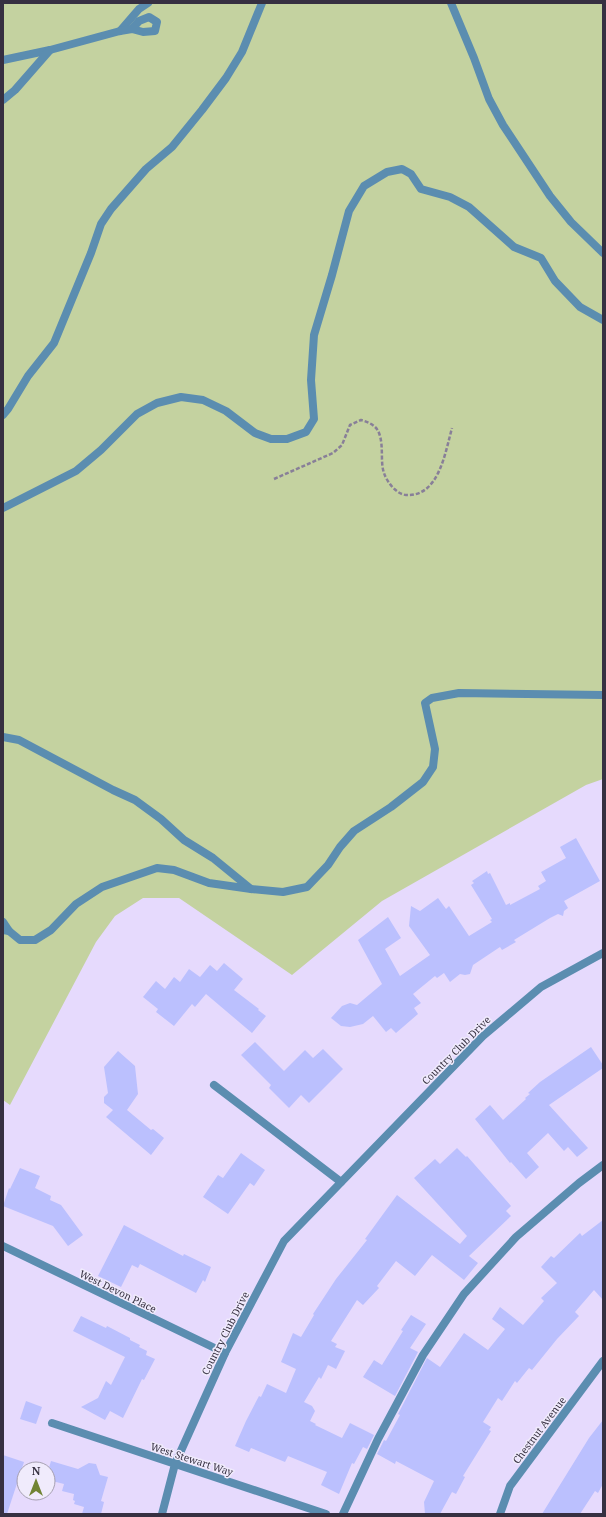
<svg xmlns="http://www.w3.org/2000/svg" width="606" height="1517" viewBox="0 0 606 1517" font-family="'Noto Serif',serif">
	<style>
		.green { fill: #c4d2a0 }
		.building { fill: #bbc0fe }
		.lines { fill: none; stroke-linecap: round; stroke-linejoin: round }
		.path { stroke: #887f98; stroke-width: 2.5; stroke-dasharray: 4 2; stroke-linecap: butt }
		.service { stroke: #5b8db0; stroke-width: 8 }
		.minor { stroke: #5b8db0; stroke-width: 8 }
		.labels { text-anchor: middle; stroke-width: 3; stroke-linejoin: round; paint-order: stroke }
		.street-label { font-size: 10px; fill: #363041; stroke: #f0ebfc }
	</style>
	<rect width="100%" height="100%" fill="#e6dafd"/>
	<path class="green" d="M3 3H603V779L586 785 382 901 292 975 179 898H143L115 916 96 942 10 1105 3 1100Z"/>
	<g class="building">
		<path d="M576 838 600 881 564 901 568 908 564 911 563 916 558 914 550 918 514 940 516 942 502 950 500 947 473 965 470 974 465 975 460 974 450 982 444 973 437 978 435 976 413 994 421 1003 414 1008 418 1014 396 1033 391 1028 386 1032 373 1016 363 1024 350 1027 341 1026 331 1018 342 1006 350 1003 357 1005 382 984 358 940 388 917 401 938 385 949 400 976 430 955 409 926 411 906 420 911 438 898 446 909 449 906 469 936 492 922 490 920 492 919 471 885 474 883 472 881 487 871 488 874 490 873 506 905 510 903V905L540 889 538 886 546 881 541 872 566 858 560 847Z"/>
		<path d="M224 963 243 979 234 990 259 1009 258 1010 266 1016 252 1033 206 994 195 1007 192 1004 174 1026 156 1012 158 1009 143 997 156 981 165 989 174 977 180 982 189 969 200 977 210 965 217 971Z"/>
		<path d="M255 1042 284 1071 305 1050 313 1058 323 1049 343 1069 309 1103 301 1095 289 1108 269 1088 271 1085 241 1055Z"/>
		<path d="M591 1047 603 1065V1068L549 1105 588 1148 577 1157 568 1147 564 1151 548 1133 527 1153 539 1167 526 1179 511 1162 510 1163 475 1119 490 1105 503 1120 526 1099 525 1098 530 1094 528 1093 540 1082Z"/>
		<path d="M118 1051 135 1066 138 1094 127 1110 151 1130 153 1129 164 1138 151 1155 106 1117 113 1110 104 1103V1097L108 1093 104 1067Z"/>
		<path d="M457 1148 466 1157 467 1156 511 1206 506 1211 511 1216 469 1256 478 1263 464 1280 432 1255 415 1276 396 1261 377 1286 379 1288 363 1305 357 1300 331 1341 337 1344 335 1347 345 1351 336 1369 328 1365 321 1379 319 1377 304 1402 312 1406 315 1411 310 1421 316 1424 315 1425 342 1438 350 1423 374 1435 367 1449 363 1447 354 1464 352 1463 339 1494 321 1485 327 1472 288 1456 285 1462 251 1448 249 1452 235 1446 246 1421 259 1396 261 1397 267 1384 286 1393 296 1369 281 1362 293 1333 301 1337 314 1315 313 1314 336 1279 367 1240 365 1239 397 1195 460 1244 467 1236 414 1178 435 1159 440 1164Z"/>
		<path d="M241 1153 265 1170 254 1186 250 1183 228 1214 203 1197 218 1175 223 1178Z"/>
		<path d="M20 1168 40 1176 35 1188 51 1196 50 1200 61 1205 83 1235 68 1246 53 1226 3 1206 9 1188 10 1189Z"/>
		<path d="M603 1220V1300L594 1290 575 1312 579 1316 557 1339 532 1370 529 1368 517 1383 515 1381 502 1401 498 1398 483 1422 491 1427 489 1430 491 1431 463 1476 465 1477 456 1494 452 1492 440 1514H425L424 1502 434 1481 396 1461 395 1464 377 1454 384 1440 386 1441 400 1415 398 1414 427 1358 440 1367 464 1333 488 1350 505 1329 492 1319 500 1307 523 1325 544 1301 541 1298 557 1283 541 1267 551 1256 554 1258 580 1233 582 1236Z"/>
		<path d="M124 1225 183 1256 184 1254 211 1267 205 1282 203 1280 196 1293 140 1264 138 1268 132 1265 121 1287 98 1276Z"/>
		<path d="M411 1315 426 1324 410 1348 418 1352 395 1396 363 1377 374 1360 382 1365 403 1331 401 1330Z"/>
		<path d="M81 1316 106 1328 107 1326 130 1338V1340L140 1345 139 1347 147 1351 146 1355 155 1359 144 1380 142 1379 123 1418 110 1411 105 1420 81 1407 98 1398 106 1381 111 1385 125 1357 73 1331Z"/>
		<path d="M26 1401 42 1407 36 1424 20 1419Z"/>
		<path d="M603 1420V1484L598 1493 595 1491 580 1514H542L589 1438Z"/>
		<path d="M3 1455 24 1462 7 1514H3Z"/>
		<path d="M51 1461 78 1469 89 1463 96 1464 100 1475 108 1477 101 1501 104 1502 101 1514H82L84 1507 74 1504 75 1501 73 1500 74 1494 62 1491 64 1484 48 1480V1471Z"/>
	</g>
	<g class="lines">
		<path class="path" d="M274 479 333 453 342 445 350 425 361 420C368 422 376 425 379 433 384 446 380 462 384 473 387 482 396 494 406 495 439 497 445 453 452 428"/>
		<g class="service">
			<path d="M451 3 474 58 489 99 503 125 550 196 571 222 603 253"/>
			<path d="M120 31 139 9 148 3"/>
			<path d="M3 60 50 50"/>
			<path d="M3 100 15 90 50 50 120 31 132 29 143 32 155 31 157 22 149 17 139 21 132 29"/>
			<path d="M3 415 8 409 28 376 54 343 91 253 101 224 111 209 146 169 172 147 202 110 226 78 242 52 262 3"/>
			<path d="M3 508 76 471 101 450 137 414 157 403 181 397 203 400 226 411 255 433 271 439H287L306 432 314 419 311 380 314 335 332 275 349 211 364 186 387 172 402 169 411 174 421 189 450 197 469 207 514 247 541 258 555 281 580 307 603 320"/>
			<path d="M3 737 19 740 113 790 135 800 161 819 184 840 213 858 251 889"/>
			<path d="M3 922 9 931 3 930"/>
			<path d="M9 931 20 940H35L51 930 76 904 102 887 157 868 174 870 209 883 251 889 283 892 307 887 328 865 340 847 354 831 391 807 423 782 433 767 435 749 425 703 432 698 459 693 603 695"/>
			<path d="M343 1514 378 1439 423 1355 464 1294 516 1237 579 1183 603 1165"/>
		</g>
		<g class="minor">
			<path d="M214 1085 341 1182"/>
			<path d="M3 1246 225 1353"/>
			<path d="M52 1423 326 1514"/>
			<path d="M162 1514 175 1464 225 1353 284 1241 483 1036 541 987 603 953"/>
			<path d="M500 1514 510 1486 603 1361"/>
		</g>
	</g>
	<g class="labels">
		<g class="street-label">
			<text transform="translate(456 1050) rotate(-45)" y="4">Country Club Drive</text>
			<text transform="translate(118 1291) rotate(26)" y="4">West Devon Place</text>
			<text transform="translate(225 1333) rotate(-63)" y="4">Country Club Drive</text>
			<text transform="translate(539 1430) rotate(-53)" y="4">Chestnut Avenue</text>
			<text transform="translate(192 1459) rotate(18)" y="4">West Stewart Way</text>
		</g>
	</g>
	<rect width="606" height="1517" fill="none" stroke="#363041" stroke-width="8"/>
	<g transform="translate(36 1481)"><circle r="19" fill="#f0ebfc" stroke="#a6a0b1"/>
	<path d="M0-3L7 15L0 10L-7 15Z" fill="#718434"/>
	<text y="-6" font-size="11" font-weight="bold" text-anchor="middle" fill="#363041">N</text>
	</g>
</svg>
